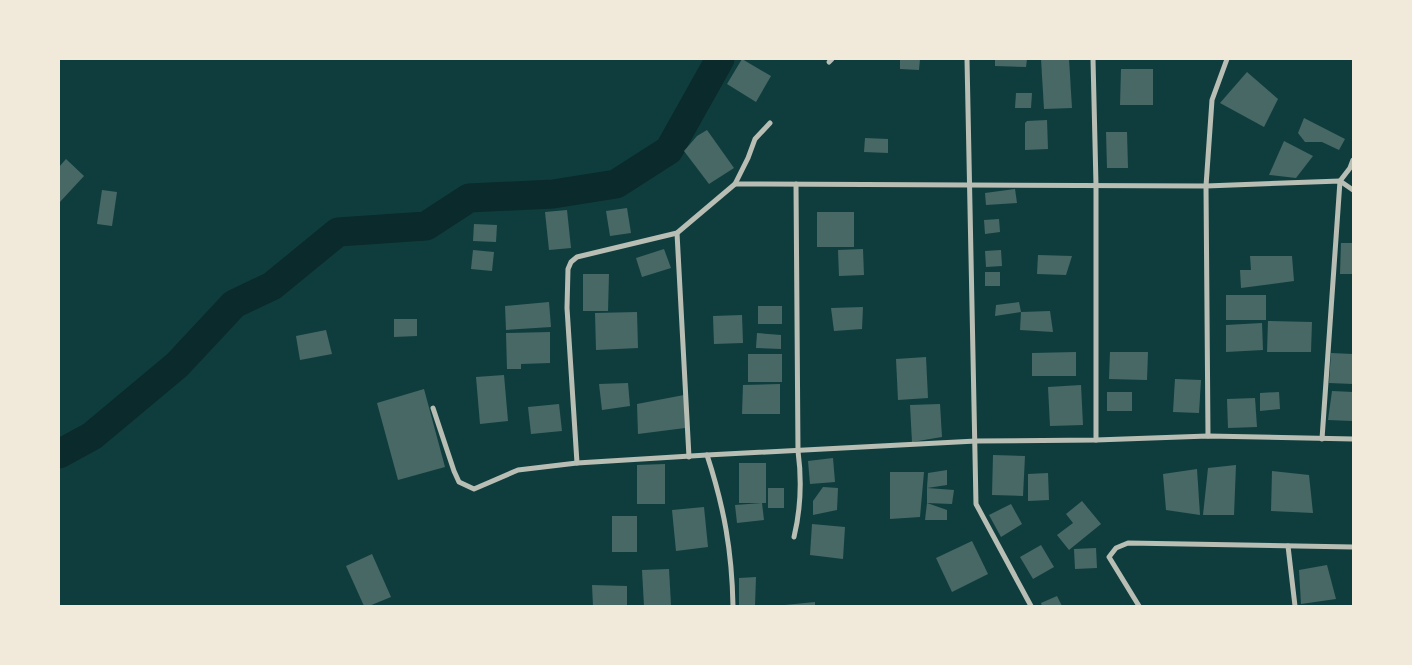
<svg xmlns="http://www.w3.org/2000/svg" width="1412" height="665" viewBox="0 0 1412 665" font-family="'Titillium Web',sans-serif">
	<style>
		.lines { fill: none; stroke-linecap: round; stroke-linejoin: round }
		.river { stroke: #0a2a2b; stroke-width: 29 }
		.building { fill: #486865 }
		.minor { stroke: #b8beb3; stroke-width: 5 }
	</style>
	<rect width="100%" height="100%" fill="#0f3d3e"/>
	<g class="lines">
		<path class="river" d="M59 454 92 436 177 365 234 304 272 286 338 232 426 226 469 198 553 194 616 184 669 150 720 59"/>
	</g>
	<g class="building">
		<path d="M742 59 771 76 756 102 727 84Z"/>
		<path d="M900 59H920L919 70 900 69Z"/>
		<path d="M995 59H1027L1026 67 995 66Z"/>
		<path d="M1041 59H1069L1072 108 1044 109Z"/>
		<path d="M1121 69H1153V105H1120Z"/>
		<path d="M1247 72 1278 99 1264 127 1220 103Z"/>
		<path d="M1016 93H1032L1031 108H1015Z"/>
		<path d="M1304 118 1345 139 1339 150 1322 142H1305L1298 133Z"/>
		<path d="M1047 120 1048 149 1025 150V123L1027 121Z"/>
		<path d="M707 130 734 168 709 184 684 151 697 136Z"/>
		<path d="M1106 132H1127L1128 168H1107Z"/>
		<path d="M865 138 888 139V153L864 152Z"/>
		<path d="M1284 141 1313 156 1296 178 1269 175Z"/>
		<path d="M66 159 84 176 59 203V167Z"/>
		<path d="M1015 189 1017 203 986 205 985 193Z"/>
		<path d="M102 190 117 192 112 226 97 224Z"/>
		<path d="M627 208 631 233 610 236 606 211Z"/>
		<path d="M567 210 571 248 549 250 545 212Z"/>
		<rect x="817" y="212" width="37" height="35"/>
		<path d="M999 219 1000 232 985 234 984 220Z"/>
		<path d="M474 224 497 225 496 242 473 241Z"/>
		<path d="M1341 243H1353V274H1340Z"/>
		<path d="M664 249 671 268 642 277 636 258Z"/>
		<path d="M863 249 864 275 839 276 838 250Z"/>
		<path d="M473 250 494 252 492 271 471 269Z"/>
		<path d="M1001 250 1002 266 986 267 985 251Z"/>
		<path d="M1038 255 1072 256 1066 275 1037 274Z"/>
		<path d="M1250 256H1292L1294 281 1241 288 1240 270H1251Z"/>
		<rect x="985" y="272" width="15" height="14"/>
		<path d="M583 274H609L608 311H583Z"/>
		<rect x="1226" y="295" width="40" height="25"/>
		<path d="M549 302 551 327 506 330 505 306Z"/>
		<path d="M1019 302 1021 312 995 316 996 305Z"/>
		<rect x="758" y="306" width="24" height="18"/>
		<path d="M863 307 862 329 834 331 831 308Z"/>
		<path d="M1050 311 1053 332 1020 330 1021 312Z"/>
		<path d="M637 312 638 348 596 350 595 313Z"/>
		<path d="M742 315 743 343 714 344 713 316Z"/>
		<path d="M394 319H417V336L394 337Z"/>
		<path d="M1268 321 1312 322 1311 352H1267Z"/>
		<path d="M1262 323 1263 350 1226 352V325Z"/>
		<path d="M326 330 332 354 300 360 296 336Z"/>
		<path d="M550 332V363L521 364V369H507L506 333Z"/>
		<path d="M757 333 781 335V349L756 348Z"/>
		<path d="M1076 352V376H1032V353Z"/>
		<path d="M1110 352H1148L1147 380 1109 379Z"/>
		<path d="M1331 353 1353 354V384L1329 383Z"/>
		<rect x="748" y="354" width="34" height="28"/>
		<path d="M926 357 928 398 898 400 896 359Z"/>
		<path d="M504 375 508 421 480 424 476 377Z"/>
		<path d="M1175 379 1201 380 1199 413 1173 412Z"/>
		<path d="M628 383 630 406 602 410 599 384Z"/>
		<path d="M780 384V414H742L743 385Z"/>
		<path d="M1081 385 1083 425 1050 426 1048 387Z"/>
		<path d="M424 389 445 467 398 480 377 403Z"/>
		<path d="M1332 391 1353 392 1352 421 1328 420Z"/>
		<rect x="1107" y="392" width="25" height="19"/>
		<path d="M1279 392 1280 409 1260 411V393Z"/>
		<path d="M684 395 685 428 638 434 637 404Z"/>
		<path d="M1255 398 1257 427 1228 428 1227 399Z"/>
		<path d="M559 404 562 431 531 434 528 407Z"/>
		<path d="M940 404 942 437 912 442 910 405Z"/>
		<path d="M993 455 1025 456 1023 496 992 495Z"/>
		<path d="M833 458 835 482 810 484 808 461Z"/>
		<rect x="739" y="463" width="27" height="40"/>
		<path d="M665 464V504H637V465Z"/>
		<path d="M1236 465 1234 515H1203L1208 468Z"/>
		<path d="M1197 469 1200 515 1166 510 1163 474Z"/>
		<path d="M947 470V485L927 488 928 473Z"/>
		<path d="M1272 471 1309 475 1313 513 1271 511Z"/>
		<path d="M890 472H924L920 517 890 519Z"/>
		<path d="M1048 473 1049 500 1028 501V474Z"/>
		<path d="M823 487 838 488 837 510 813 515V501Z"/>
		<rect x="768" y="488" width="16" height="20"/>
		<path d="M927 488 954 490 952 504 927 503Z"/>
		<path d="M1082 501 1101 524 1069 550 1057 535 1073 523 1066 514Z"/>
		<path d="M762 503 764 520 737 523 735 505Z"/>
		<path d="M927 503 947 510V520H925Z"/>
		<path d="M1011 504 1022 524 1001 537 989 515Z"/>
		<path d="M704 507 708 547 676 551 672 510Z"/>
		<rect x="612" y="516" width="25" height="36"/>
		<path d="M812 524 845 527 843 559 810 555Z"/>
		<path d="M972 541 988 574 952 592 936 558Z"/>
		<path d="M1041 545 1054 567 1033 579 1020 557Z"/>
		<path d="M1096 548 1097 568 1075 569 1074 549Z"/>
		<path d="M372 554 391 597 369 606H364L346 566Z"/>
		<path d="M1327 565 1336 599 1301 604 1299 570Z"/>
		<path d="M669 569 671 605 644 606 642 570Z"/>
		<path d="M756 577 755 605H739V578Z"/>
		<path d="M592 585 627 586V606H593Z"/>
		<path d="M1057 596 1062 606H1042L1041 603Z"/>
		<path d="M815 602V606H786L785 605Z"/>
	</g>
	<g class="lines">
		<g class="minor">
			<path d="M967 59 976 504 1031 606"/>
			<path d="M1093 59 1096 185V440"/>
			<path d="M829 62 832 59"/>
			<path d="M735 184 1206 186 1340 181 1353 190"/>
			<path d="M677 233 689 457"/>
			<path d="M433 408 454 471 459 482 474 489 518 470 577 463 707 455 976 441 1096 440 1208 436 1353 439"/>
			<path d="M1208 436 1206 186 1212 100 1227 59"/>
			<path d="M1322 439 1340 181 1350 168 1353 160"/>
			<path d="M707 455C724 507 732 551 733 606"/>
			<path d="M577 463 567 308 568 269 571 262 577 257 677 233 735 184 748 158 755 139 770 123"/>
			<path d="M794 537C801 508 802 481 798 451L796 184"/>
			<path d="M1288 546 1295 606"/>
			<path d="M1139 606 1109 557 1116 548 1128 543 1353 547"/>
		</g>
	</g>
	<rect width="1412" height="665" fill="none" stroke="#f1e9da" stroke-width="120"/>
</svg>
